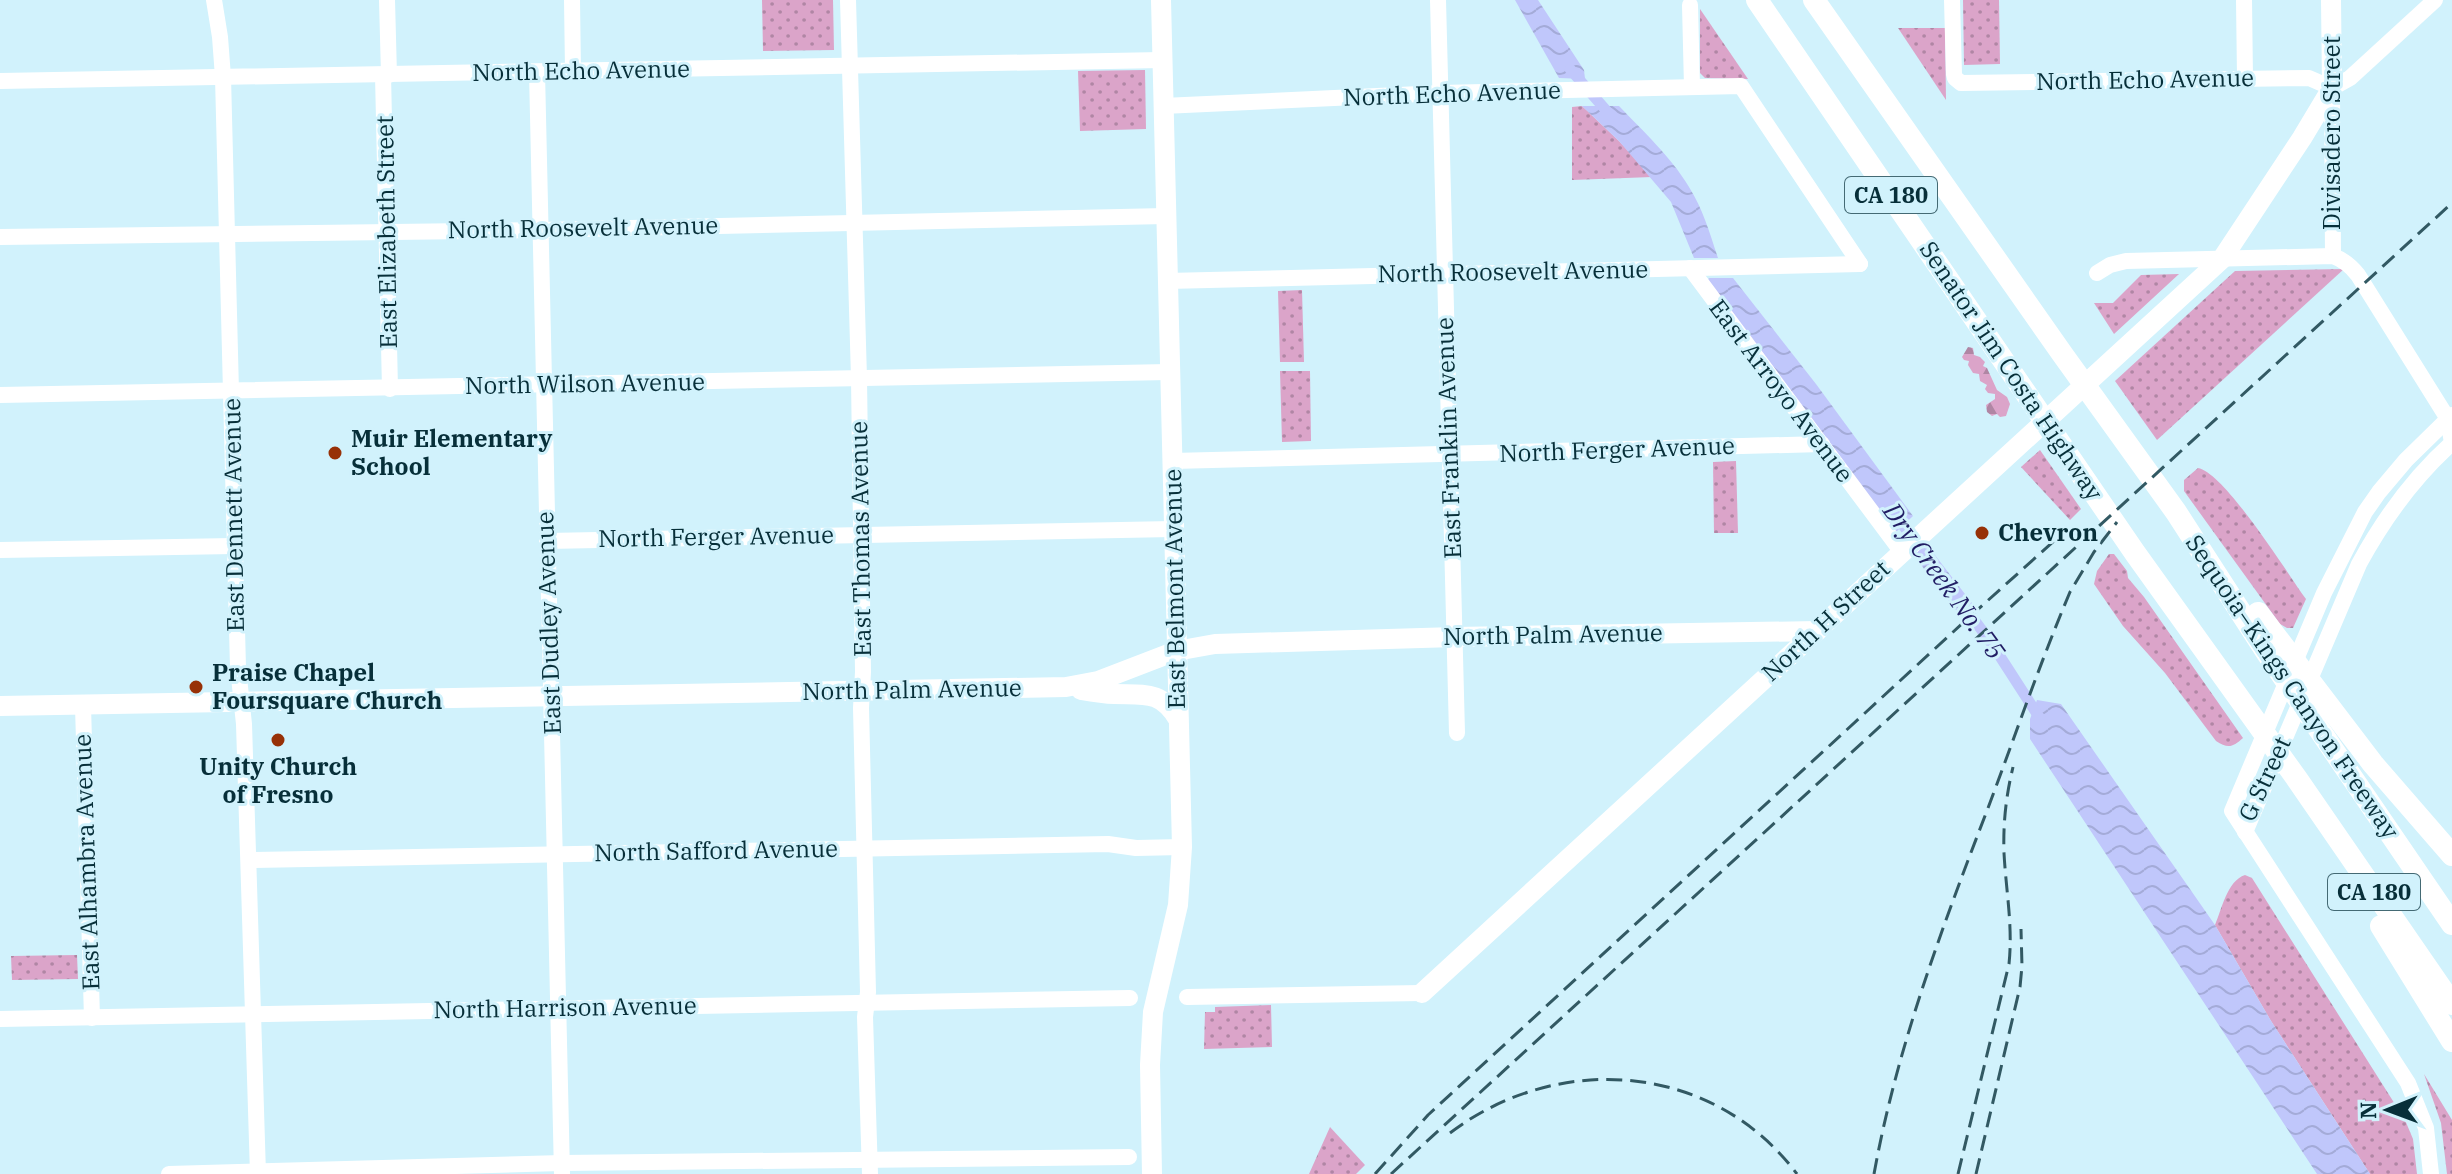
<svg xmlns="http://www.w3.org/2000/svg" width="2452" height="1174" viewBox="0 0 2452 1174" font-family="'IBM Plex Serif',serif">
	<style>
		.grass { fill: url(#grass-dots) }
		.forest { fill: url(#forest-firs) }
		.water { fill: url(#water-waves) }
		.lines { fill: none; stroke-linecap: round; stroke-linejoin: round }
		.canal { stroke: #c0c7fb; stroke-width: 11 }
		.minor { stroke: #fff; stroke-width: 16 }
		.major { stroke: #fff; stroke-width: 20 }
		.highway { stroke: #fff; stroke-width: 22 }
		.rail { stroke: #325963; stroke-width: 3; stroke-dasharray: 16 8; stroke-linecap: butt }
		.poi-dot { fill: #973107; stroke: #d1f2fc; stroke-width: 3 }
		.labels { text-anchor: middle; stroke-width: 6; stroke-linejoin: round; paint-order: stroke }
		.shield { fill: #d1f2fc; stroke: #446a74; stroke-width: 2 }
		.shield-label { font-size: 22px; font-weight: bold; fill: #072f39 }
		.street-label { font-size: 24px; fill: #072f39; stroke: #d1f2fc }
		.poi-label { font-size: 24px; font-weight: bold; fill: #072f39; stroke: #d1f2fc; text-anchor: start }
		.water-label { font-size: 26px; font-style: italic; fill: #211d64; stroke: #d1f2fc }
	</style>
	<defs>
		<pattern id="grass-dots" width="8" height="8" patternUnits="userSpaceOnUse" patternTransform="scale(2)"><rect width="8" height="8" fill="#dba4c9"/><path d="M2 2h.1M6 6h.1" fill="none" stroke="#b086a4" stroke-width="1.8" stroke-linecap="round"/></pattern>
		<pattern id="forest-firs" width="22" height="20" patternUnits="userSpaceOnUse" patternTransform="scale(2)"><rect width="22" height="20" fill="#dba4c9"/><path d="M5 1l3.5 6h-7zM16 11l3.5 6h-7z" fill="#b086a4"/></pattern>
		<pattern id="water-waves" width="16" height="10" patternUnits="userSpaceOnUse" patternTransform="scale(2)"><rect width="16" height="10" fill="#c0c7fb"/><path d="M0 5q4-4 8 0t8 0" fill="none" stroke="#a4abd8"/></pattern>
	</defs>
	<rect width="100%" height="100%" fill="#d1f2fc"/>
	<g class="grass">
		<path d="M762 0H833L834 50 763 51Z"/>
		<path d="M1963 0H1999L2000 64 1964 65Z"/>
		<path d="M1700 9 1748 79 1705 78 1700 73Z"/>
		<path d="M1898 28H1945L1946 100Z"/>
		<path d="M1145 70 1146 129 1080 131 1078 71Z"/>
		<path d="M1582 106 1619 141 1652 177 1572 180V107Z"/>
		<path d="M2344 269 2157 440 2115 381 2235 271Z"/>
		<path d="M2179 274 2114 334 2094 303H2113L2141 275Z"/>
		<path d="M1302 290 1304 362H1280L1278 291Z"/>
		<path d="M1280 371H1310L1311 441 1282 442Z"/>
		<path d="M2040 450 2081 509 2070 520 2021 467Z"/>
		<path d="M1736 461 1738 533H1714L1713 462Z"/>
		<path d="M2198 468C2225 473 2287 573 2306 599L2293 628H2287L2280 624 2184 491V480Z"/>
		<path d="M2109 554H2114L2127 571 2128 578 2144 597 2243 738C2233 747 2228 749 2216 741L2165 673 2123 626 2094 584 2097 571Z"/>
		<path d="M2245 875 2252 878 2405 1120 2413 1139 2417 1174H2370L2271 1021 2215 925C2222 909 2227 881 2245 875Z"/>
		<path d="M77 955 78 979 12 980 11 956Z"/>
		<path d="M1271 1005 1272 1047 1204 1049 1205 1012H1215V1007Z"/>
		<path d="M2424 1074 2452 1120V1174H2447L2441 1123Z"/>
		<path d="M1330 1127 1365 1165 1356 1174H1309Z"/>
	</g>
	<path class="forest" d="M1968 347 1973 348 1974 355 1980 357 1985 362 1983 366 1987 368 1997 390 2007 397 2010 404 2006 416 2000 417 1997 414 1992 416 1987 412 1986 405 1995 399V394L1988 393 1985 389 1987 385 1980 381 1979 374 1973 373 1968 365 1969 361 1964 360 1962 357Z"/>
	<g class="water">
		<path d="M1515 0H1538L1584 70 1585 79 1559 78Z"/>
		<path d="M1582 106H1619C1642 130 1672 158 1689 187 1703 209 1710 234 1718 258H1694L1671 202 1619 141Z"/>
		<path d="M1709 278H1733L1816 384 1913 516 1895 533 1707 281Z"/>
		<path d="M1931 550 1975 607 1962 618 1918 561Z"/>
		<path d="M2037 700 2061 704 2215 925 2271 1021 2370 1174H2317L2030 739V719Z"/>
	</g>
	<g class="lines">
		<g class="canal">
			<path d="M1570 69 1611 116"/>
			<path d="M1896 516 1934 566"/>
			<path d="M1961 602 1992 644 2041 720"/>
		</g>
		<g class="minor">
			<path d="M214 0 220 37 223 77 238 668 244 724 258 1174"/>
			<path d="M387 0 389 75"/>
			<path d="M572 0 573 71"/>
			<path d="M848 0 859 378 863 672 861 708 868 992 865 1017 870 1174"/>
			<path d="M1438 0 1457 733"/>
			<path d="M1952 0 1954 74 1955 78 1961 83 2309 78 2332 88"/>
			<path d="M2244 0 2245 78"/>
			<path d="M1690 5 1692 87"/>
			<path d="M537 72 562 1174"/>
			<path d="M383 75 390 389"/>
			<path d="M0 81 1162 60"/>
			<path d="M2332 88 2350 78 2435 0"/>
			<path d="M2332 89 2333 256"/>
			<path d="M1163 106 1441 93 1741 86 1860 264"/>
			<path d="M0 237 540 230 1166 216"/>
			<path d="M1690 268 1901 551"/>
			<path d="M2097 273 2110 265 2126 261 2333 256C2344 260 2351 266 2358 275L2448 419 2452 443C2413 478 2384 518 2359 564L2245 832"/>
			<path d="M1167 281 1860 264"/>
			<path d="M0 395 1169 372"/>
			<path d="M1172 461 1822 444"/>
			<path d="M547 541 1173 529"/>
			<path d="M0 550 234 546"/>
			<path d="M83 706 92 1018"/>
			<path d="M250 860 1108 844 1136 848 1182 847"/>
			<path d="M1187 997 1422 993"/>
			<path d="M0 1019 1130 998"/>
			<path d="M169 1174 562 1163 1129 1157"/>
			<path d="M2431 1174 2426 1128 2408 1083 2232 811 2324 593 2365 512 2379 492 2406 460 2452 415"/>
		</g>
		<g class="major">
			<path d="M1081 690C1092 692 1103 694 1114 694 1144 695 1161 690 1178 719"/>
			<path d="M0 706 1066 687 1098 681 1176 651 1215 644 1455 637 1817 631"/>
			<path d="M1422 993 2222 259 2302 138 2332 88 2331 0"/>
			<path d="M1152 1174 1150 1065 1153 1012 1178 905 1182 847 1161 0"/>
		</g>
		<g class="highway">
			<path d="M1757 0 2135 553 2297 779 2452 1004"/>
			<path d="M1814 0 2063 355 2176 512 2267 653 2452 924"/>
			<path d="M2258 613 2373 764 2452 855"/>
			<path d="M2381 926 2452 1041"/>
		</g>
		<g class="rail">
			<path d="M1450 1133C1558 1051 1713 1062 1797 1174"/>
			<path d="M1375 1174 1428 1115 1965 621 2054 541"/>
			<path d="M1391 1174 2452 203"/>
			<path d="M1874 1174C1897 1047 1942 928 1988 808 2015 736 2040 663 2070 592L2094 552 2117 522"/>
			<path d="M1958 1174 2009 964C2013 926 2006 891 2004 853 2003 823 2006 796 2013 767"/>
			<path d="M1976 1174 2020 987 2022 966 2021 929"/>
		</g>
	</g>
	<g class="poi-dot">
		<circle cx="335" cy="453" r="8"/>
		<circle cx="1982" cy="533" r="8"/>
		<circle cx="196" cy="687" r="8"/>
		<circle cx="278" cy="740" r="8"/>
	</g>
	<g class="labels">
		<g class="shield">
			<rect x="1845" y="177" width="92" height="36" rx="6"/>
			<rect x="2328" y="874" width="92" height="36" rx="6"/>
		</g>
		<g class="shield-label">
			<text x="1891" y="203">CA 180</text>
			<text x="2374" y="900">CA 180</text>
		</g>
		<g class="street-label">
			<text transform="translate(581 71) rotate(-1)" y="8">North Echo Avenue</text>
			<text transform="translate(2145 80) rotate(-1)" y="8">North Echo Avenue</text>
			<text transform="translate(1452 94) rotate(-2)" y="8">North Echo Avenue</text>
			<text transform="translate(2332 133) rotate(-90)" y="8">Divisadero Street</text>
			<text transform="translate(583 228) rotate(-1)" y="8">North Roosevelt Avenue</text>
			<text transform="translate(387 232) rotate(-91)" y="8">East Elizabeth Street</text>
			<text transform="translate(1513 272) rotate(-1)" y="8">North Roosevelt Avenue</text>
			<text transform="translate(2011 371) rotate(56)" y="8">Senator Jim Costa Highway</text>
			<text transform="translate(585 384) rotate(-1)" y="8">North Wilson Avenue</text>
			<text transform="translate(1781 391) rotate(53)" y="8">East Arroyo Avenue</text>
			<text transform="translate(1449 438) rotate(-92)" y="8">East Franklin Avenue</text>
			<text transform="translate(1617 450) rotate(-2)" y="8">North Ferger Avenue</text>
			<text transform="translate(234 515) rotate(-91)" y="8">East Dennett Avenue</text>
			<text transform="translate(716 537) rotate(-1)" y="8">North Ferger Avenue</text>
			<text transform="translate(861 539) rotate(-91)" y="8">East Thomas Avenue</text>
			<text transform="translate(1175 589) rotate(-91)" y="8">East Belmont Avenue</text>
			<text transform="translate(1826 621) rotate(-43)" y="8">North H Street</text>
			<text transform="translate(549 623) rotate(-92)" y="8">East Dudley Avenue</text>
			<text transform="translate(1553 635) rotate(-1)" y="8">North Palm Avenue</text>
			<text transform="translate(2292 687) rotate(56)" y="8">Sequoia–Kings Canyon Freeway</text>
			<text transform="translate(912 690) rotate(-1)" y="8">North Palm Avenue</text>
			<text transform="translate(2265 779) rotate(-65)" y="8">G Street</text>
			<text transform="translate(716 851) rotate(-1)" y="8">North Safford Avenue</text>
			<text transform="translate(87 862) rotate(-92)" y="8">East Alhambra Avenue</text>
			<text transform="translate(565 1008) rotate(-1)" y="8">North Harrison Avenue</text>
		</g>
		<g class="poi-label">
			<text x="351" y="447">Muir Elementary<tspan x="351" dy="28">School</tspan></text>
			<text x="1998" y="541">Chevron</text>
			<text x="212" y="681">Praise Chapel<tspan x="212" dy="28">Foursquare Church</tspan></text>
			<text x="278" y="775" text-anchor="middle">Unity Church<tspan x="278" dy="28">of Fresno</tspan></text>
		</g>
		<g class="water-label">
			<text transform="translate(1944 581) rotate(54)" y="9">Dry Creek No. 75</text>
		</g>
	</g>
	<g transform="translate(2388 1110) rotate(269)" stroke="#d1f2fc" stroke-width="6" paint-order="stroke">
	<path d="M0-6L14 30L0 20L-14 30Z" fill="#072f39"/>
	<text y="-12" font-size="22" font-weight="bold" text-anchor="middle" fill="#072f39">N</text>
	</g>
</svg>
